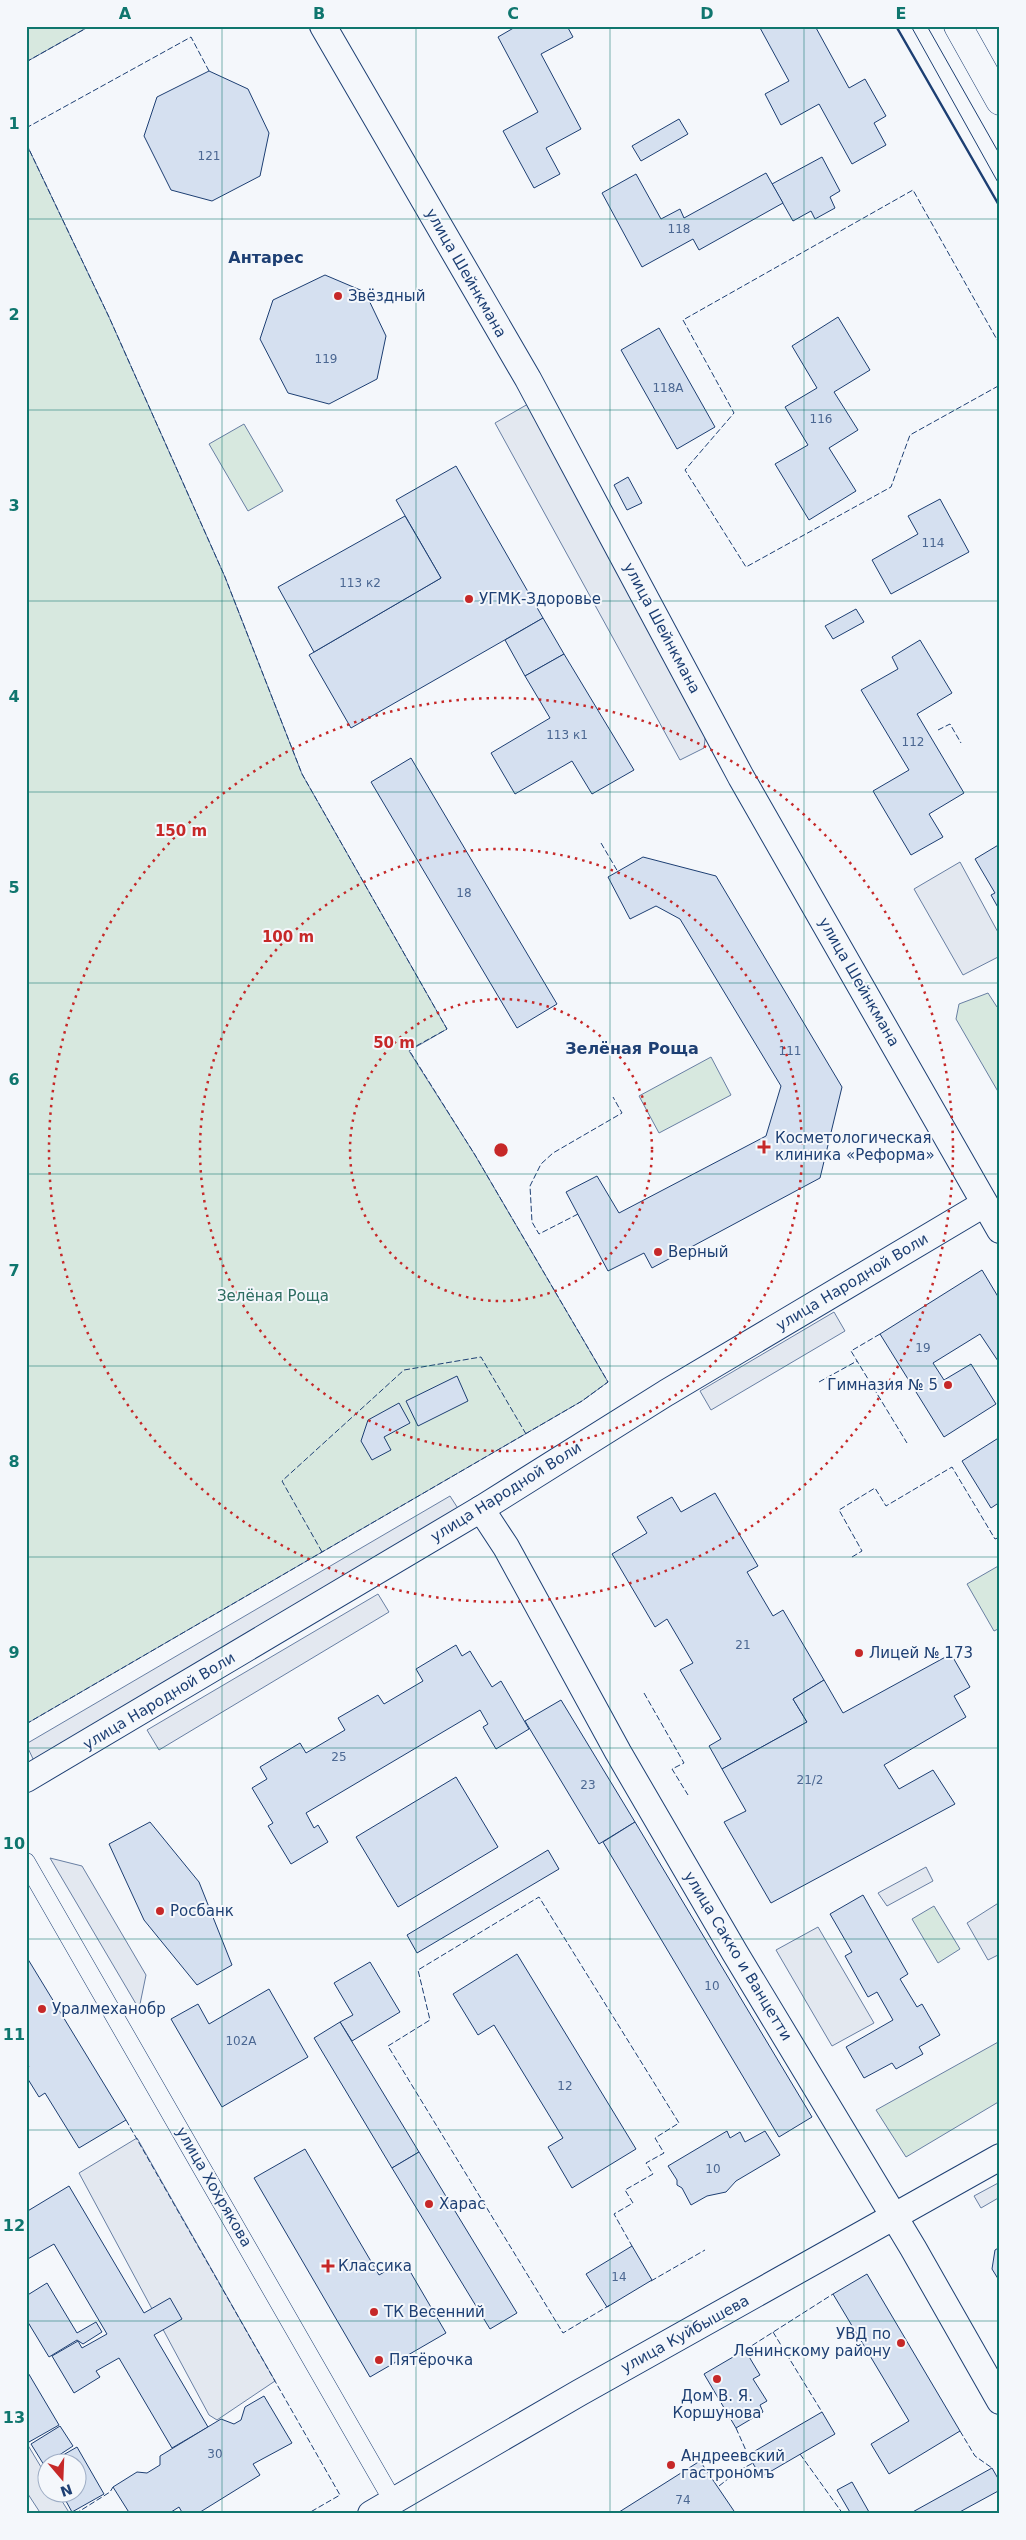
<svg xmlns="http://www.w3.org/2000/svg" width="1026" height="2540" viewBox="0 0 1026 2540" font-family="'DejaVu Sans',sans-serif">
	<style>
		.green { fill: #d7e8df; stroke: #687fa3 }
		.parking { fill: #e3e8f0; stroke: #687fa3 }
		.building { fill: #d5e0f0; stroke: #1d3f73 }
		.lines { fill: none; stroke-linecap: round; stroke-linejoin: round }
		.street-casing { stroke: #1d3f73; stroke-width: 19 }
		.secondary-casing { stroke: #1d3f73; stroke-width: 28 }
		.primary-casing { stroke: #1d3f73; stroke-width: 29 }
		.street { stroke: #f4f7fb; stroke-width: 18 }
		.secondary { stroke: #f4f7fb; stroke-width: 26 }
		.primary { stroke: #f4f7fb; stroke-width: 28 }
		.tram { stroke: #1d3f73; stroke-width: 1 }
		.fence { stroke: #1d3f73; stroke-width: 1; stroke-dasharray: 6 2.5; stroke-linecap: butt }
		.wall { stroke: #1d3f73; stroke-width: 2.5 }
		.grid { fill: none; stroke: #0f766e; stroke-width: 1; stroke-opacity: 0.55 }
		.ring { fill: none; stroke: #c62828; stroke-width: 2.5; stroke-dasharray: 2.5 5 }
		.poi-dot { fill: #c62828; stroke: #f4f7fb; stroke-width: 2 }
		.labels { text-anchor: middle; stroke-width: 4; stroke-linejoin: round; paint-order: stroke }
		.number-label { font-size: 12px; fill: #4b6792 }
		.street-label { font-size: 15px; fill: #1d3f73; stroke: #f4f7fb }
		.poi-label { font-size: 15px; fill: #1d3f73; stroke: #f4f7fb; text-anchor: start }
		.park-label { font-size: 15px; fill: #2c6c60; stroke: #f4f7fb }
		.neighbourhood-label { font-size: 16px; font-weight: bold; fill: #1d3f73; stroke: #f4f7fb }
		.centre { fill: #c62828; stroke: #f4f7fb; stroke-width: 2.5 }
		.ring-label { font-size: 15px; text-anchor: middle; font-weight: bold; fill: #c62828; stroke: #f4f7fb; stroke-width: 4; stroke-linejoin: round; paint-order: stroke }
		.neatline { fill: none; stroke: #0f766e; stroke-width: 2 }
		.grid-label { font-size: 16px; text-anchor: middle; font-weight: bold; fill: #0f766e }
	</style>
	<rect width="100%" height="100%" fill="#f4f7fb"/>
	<g class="green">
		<path d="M26 26H90L26 62Z"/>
		<path d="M26 143 109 317 225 577 302 774 447 1029 409 1051 475 1155 608 1382 582 1401 26 1724Z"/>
		<path d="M244 424 283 491 248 511 209 444Z"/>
		<path d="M988 993 997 1007 1000 1006V1095L956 1019 959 1004Z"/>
		<path d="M711 1057 731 1095 659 1133 639 1096Z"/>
		<path d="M1000 1565V1628L994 1631 967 1584Z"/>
		<path d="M934 1906 960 1949 938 1963 912 1919Z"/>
		<path d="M1000 2041V2101L906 2157 876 2110Z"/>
	</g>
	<g class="parking">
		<path d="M528 404 706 731 704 748 680 760 495 423Z"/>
		<path d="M960 862 1000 936V956L963 975 914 889Z"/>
		<path d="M834 1312 845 1331 711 1410 700 1391Z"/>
		<path d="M450 1496 459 1510 34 1761 26 1744Z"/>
		<path d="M378 1594 389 1612 159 1750 147 1730Z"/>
		<path d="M50 1858 82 1866 146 1975 139 2009Z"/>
		<path d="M926 1867 933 1881 887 1906 878 1893Z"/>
		<path d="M1000 1902V1954L988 1960 967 1923Z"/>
		<path d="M818 1927 874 2023 832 2046 776 1950Z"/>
		<path d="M137 2138 275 2381 217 2420 209 2415 79 2173Z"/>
		<path d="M1000 2182V2197L981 2208 974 2196Z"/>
		<path d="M26 2442 47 2477 48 2492 57 2493 70 2514H41L26 2491Z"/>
	</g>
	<g class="building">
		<path d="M517 26H567L573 37 541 54 581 129 546 148 560 174 534 188 503 131 538 112 498 37Z"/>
		<path d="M759 26H815L849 88 865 79 886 116 874 123 886 145 852 164 819 104 781 125 765 94 789 81Z"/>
		<path d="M209 71 248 89 269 133 260 176 212 201 171 190 144 136 157 97Z"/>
		<path d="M679 119 688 134 641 161 632 146Z"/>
		<path d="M822 157 840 191 830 197 835 208 815 219 811 211 793 221 772 184Z"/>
		<path d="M766 173 783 203 699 250 693 239 642 267 602 193 636 174 661 219 680 209 684 218Z"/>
		<path d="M325 275 365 292 386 336 377 379 329 404 288 393 260 339 273 300Z"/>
		<path d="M838 317 870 370 834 392 858 430 829 448 856 491 809 520 775 464 808 445 785 407 817 388 792 346Z"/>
		<path d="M659 328 715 427 677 449 621 350Z"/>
		<path d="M456 466 543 618 351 728 309 655 441 578 396 500Z"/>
		<path d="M628 477 642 503 627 510 614 485Z"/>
		<path d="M940 499 969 552 891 594 872 560 918 534 908 516Z"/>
		<path d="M405 516 441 578 314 652 278 587Z"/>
		<path d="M856 609 864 622 833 639 825 626Z"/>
		<path d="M543 618 564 654 525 676 505 640Z"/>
		<path d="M920 640 952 693 917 714 964 793 929 814 943 837 911 855 873 791 909 770 861 690 898 669 892 657Z"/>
		<path d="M564 654 634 770 592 794 572 761 515 794 491 753 550 718 525 676Z"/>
		<path d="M411 758 557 1004 517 1028 371 782Z"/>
		<path d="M1000 844V911L991 895 995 893 975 859Z"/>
		<path d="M643 857 716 876 842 1087 820 1178 652 1268 644 1253 608 1271 566 1192 597 1176 619 1213 766 1136 781 1086 680 919 656 906 630 919 608 877Z"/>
		<path d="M982 1270 1000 1300V1364L980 1334 933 1363 944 1380 971 1364 996 1404 944 1437 880 1334Z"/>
		<path d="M457 1376 468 1401 418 1426 406 1401Z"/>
		<path d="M399 1403 410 1423 384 1437 391 1450 372 1460 361 1441 368 1420Z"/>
		<path d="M1000 1437V1502L991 1508 962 1461Z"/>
		<path d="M715 1493 758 1566 747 1572 773 1616 783 1610 824 1680 793 1699 807 1722 722 1769 709 1746 721 1739 680 1670 693 1663 667 1619 655 1627 612 1554 647 1533 637 1517 672 1497 681 1512Z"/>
		<path d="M456 1645 462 1656 470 1651 492 1687 501 1681 529 1729 496 1749 483 1727 488 1724 480 1710 306 1813 314 1828 318 1825 328 1842 291 1864 268 1826 273 1823 252 1788 267 1779 260 1767 300 1743 306 1753 345 1730 338 1718 378 1695 384 1704 423 1681 416 1669Z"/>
		<path d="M951 1654 970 1687 954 1696 966 1717 884 1765 899 1789 933 1770 955 1804 771 1903 724 1822 746 1811 722 1769 807 1722 793 1699 824 1680 843 1713Z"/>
		<path d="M561 1700 635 1822 599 1844 525 1721Z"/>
		<path d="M456 1777 498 1847 398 1907 356 1837Z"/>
		<path d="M150 1822 199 1882 232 1965 197 1985 144 1920 109 1844Z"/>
		<path d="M635 1822 812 2117 779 2137 603 1842Z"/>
		<path d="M548 1850 559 1869 417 1953 407 1935Z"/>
		<path d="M863 1895 908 1974 900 1979 917 2007 922 2004 940 2035 919 2047 923 2054 896 2069 892 2063 864 2078 846 2047 893 2020 877 1992 868 1997 845 1956 852 1952 830 1914Z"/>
		<path d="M517 1954 636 2149 572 2188 548 2147 563 2138 494 2025 478 2035 453 1994Z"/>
		<path d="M26 1956 126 2120 79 2148 45 2093 39 2097 26 2076V2068L29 2067 26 2062Z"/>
		<path d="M370 1962 400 2012 352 2041 340 2022 353 2015 334 1983Z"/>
		<path d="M269 1989 308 2057 222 2107 171 2019 198 2004 209 2024Z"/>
		<path d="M340 2022 419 2152 392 2168 314 2038Z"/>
		<path d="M727 2131 730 2138 740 2132 745 2142 765 2131 780 2155 736 2181 726 2192 707 2196 691 2205 682 2188 677 2185V2180L668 2166Z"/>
		<path d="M305 2149 379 2275 404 2261 446 2333 370 2377 254 2178Z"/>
		<path d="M419 2152 517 2313 490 2329 392 2168Z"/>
		<path d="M69 2186 144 2313 170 2298 182 2319 154 2335 208 2427 172 2448 119 2358 96 2371 100 2377 74 2393 52 2356 78 2341 82 2348 107 2334 54 2244 26 2260V2212Z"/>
		<path d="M632 2246 652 2280 607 2307 586 2274Z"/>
		<path d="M1000 2247V2282L992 2269 995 2250Z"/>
		<path d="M867 2274 960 2431 889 2474 871 2444 909 2421 833 2294Z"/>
		<path d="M47 2283 77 2333 96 2322 102 2332 83 2344 77 2340 49 2357 26 2319V2296Z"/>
		<path d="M745 2350 760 2375 753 2379 767 2401 760 2405 763 2412 736 2428 704 2374Z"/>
		<path d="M27 2371 59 2425 29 2442 26 2438Z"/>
		<path d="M264 2396 292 2443 253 2464 260 2475 197 2514H183L179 2507 168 2514H130L113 2487 137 2472 147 2473 160 2465V2456L221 2419 234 2424 241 2420 245 2407Z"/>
		<path d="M822 2412 835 2434 761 2477 748 2455Z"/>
		<path d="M60 2426 73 2446 44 2465 31 2444Z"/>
		<path d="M77 2447 104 2494 72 2512 61 2492H78V2462H51Z"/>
		<path d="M700 2461 736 2514H616Z"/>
		<path d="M992 2468 1000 2482V2490L956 2514H909Z"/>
		<path d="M852 2482 869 2512 865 2514H851L837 2490Z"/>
	</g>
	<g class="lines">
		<defs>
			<path id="street" d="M26 1862 393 2501"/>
			<g id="secondary">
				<path d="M323 26 528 379 741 777 1000 1230"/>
				<path d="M481 1509 506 1547 618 1752 735 1953 913 2248 1000 2401"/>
				<path d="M26 1779 481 1509 666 1393 984 1204"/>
				<path d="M371 2514 579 2393 1000 2157"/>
			</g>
			<path id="primary" d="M958 26 1000 101"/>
		</defs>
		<use href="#street" class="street-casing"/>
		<use href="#secondary" class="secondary-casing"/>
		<use href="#primary" class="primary-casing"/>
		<use href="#street" class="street"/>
		<use href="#secondary" class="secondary"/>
		<use href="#primary" class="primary"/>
		<g class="tram">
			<path d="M911 26 1000 186"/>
			<path d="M927 26 1000 155"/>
		</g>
		<g class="fence">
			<path d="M26 62 90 26"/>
			<path d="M26 128 191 37 209 71"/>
			<path d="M26 143 109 317 225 577 302 774 447 1029 409 1050 475 1155 608 1382 582 1401 26 1724"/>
			<path d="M1000 345 913 190 683 320 734 413 685 470 746 567 891 487 910 435 1000 385"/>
			<path d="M938 730 950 724 961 743"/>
			<path d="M601 843 618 872"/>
			<path d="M578 1214 539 1234 532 1222 530 1186 541 1164 553 1153 622 1113 613 1097"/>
			<path d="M880 1334 851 1351 907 1443"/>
			<path d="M819 1382 857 1361"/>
			<path d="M322 1552 282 1481 404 1370 481 1357 526 1434"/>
			<path d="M852 1557 862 1551 839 1510 875 1488 886 1506 952 1467 995 1539 1000 1537"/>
			<path d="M644 1693 684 1763 672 1769 688 1795"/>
			<path d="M126 2120 340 2495 307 2514"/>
			<path d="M651 2281 705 2250"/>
			<path d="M610 2305 563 2333 388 2046 430 2020 418 1970 539 1897 679 2123 655 2138 664 2153 646 2163 653 2174 625 2190 633 2203 614 2214 632 2246"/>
			<path d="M773 2332 822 2412"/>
			<path d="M745 2350 833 2294"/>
			<path d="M736 2428 748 2455"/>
			<path d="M960 2431 975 2456 992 2468"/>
			<path d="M800 2454 843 2514"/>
			<path d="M719 2486 738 2471 753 2463"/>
			<path d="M75 2514 110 2492 113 2487"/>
		</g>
		<path class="wall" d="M896 26 1000 207"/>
	</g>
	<path class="grid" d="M222 26V2514M416 26V2514M610 26V2514M804 26V2514M26 219H1000M26 410H1000M26 601H1000M26 792H1000M26 983H1000M26 1174H1000M26 1366H1000M26 1557H1000M26 1748H1000M26 1939H1000M26 2130H1000M26 2321H1000"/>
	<g class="ring">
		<circle cx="501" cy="1150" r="151"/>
		<circle cx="501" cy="1150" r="301"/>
		<circle cx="501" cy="1150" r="452"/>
	</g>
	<g class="poi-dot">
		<circle cx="338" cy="296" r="5"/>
		<circle cx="469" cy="599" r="5"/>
		<path d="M761.5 1139.5h5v5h5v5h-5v5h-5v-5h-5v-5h5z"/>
		<circle cx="658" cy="1252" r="5"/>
		<circle cx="948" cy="1385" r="5"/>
		<circle cx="859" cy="1653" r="5"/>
		<circle cx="160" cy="1911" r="5"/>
		<circle cx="42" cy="2009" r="5"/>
		<circle cx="429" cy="2204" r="5"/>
		<path d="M325.5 2258.5h5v5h5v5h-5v5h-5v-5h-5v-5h5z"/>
		<circle cx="374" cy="2312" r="5"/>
		<circle cx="901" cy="2343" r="5"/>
		<circle cx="379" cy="2360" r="5"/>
		<circle cx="717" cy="2379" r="5"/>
		<circle cx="671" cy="2465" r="5"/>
	</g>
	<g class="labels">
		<g class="number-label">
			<text x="209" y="160">121</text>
			<text x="679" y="233">118</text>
			<text x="326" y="363">119</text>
			<text x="668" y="392">118А</text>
			<text x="821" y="423">116</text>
			<text x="933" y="547">114</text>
			<text x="360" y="587">113 к2</text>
			<text x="567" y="739">113 к1</text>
			<text x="913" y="746">112</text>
			<text x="464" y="897">18</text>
			<text x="790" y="1055">111</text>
			<text x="923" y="1352">19</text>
			<text x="743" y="1649">21</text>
			<text x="339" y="1761">25</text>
			<text x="810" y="1784">21/2</text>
			<text x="588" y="1789">23</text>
			<text x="712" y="1990">10</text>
			<text x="241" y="2045">102А</text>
			<text x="565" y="2090">12</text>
			<text x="713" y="2173">10</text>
			<text x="619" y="2281">14</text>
			<text x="215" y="2458">30</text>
			<text x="683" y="2504">74</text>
		</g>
		<g class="street-label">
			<text transform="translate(466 273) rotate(60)" y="5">улица Шейнкмана</text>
			<text transform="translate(662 628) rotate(62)" y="5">улица Шейнкмана</text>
			<text transform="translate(859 982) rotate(60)" y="5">улица Шейнкмана</text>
			<text transform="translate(852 1282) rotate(-31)" y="5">улица Народной Воли</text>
			<text transform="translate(506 1492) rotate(-32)" y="5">улица Народной Воли</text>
			<text transform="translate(159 1701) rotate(-31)" y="5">улица Народной Воли</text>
			<text transform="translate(738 1956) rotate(59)" y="5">улица Сакко и Ванцетти</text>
			<text transform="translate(214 2187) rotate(60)" y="5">улица Хохрякова</text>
			<text transform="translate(685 2334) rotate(-29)" y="5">улица Куйбышева</text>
		</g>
		<g class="poi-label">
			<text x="348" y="301">Звёздный</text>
			<text x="479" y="604">УГМК-Здоровье</text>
			<text x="775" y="1143">Косметологическая<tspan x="775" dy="17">клиника «Реформа»</tspan></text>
			<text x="668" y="1257">Верный</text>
			<text x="938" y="1390" text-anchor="end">Гимназия № 5</text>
			<text x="869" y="1658">Лицей № 173</text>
			<text x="170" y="1916">Росбанк</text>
			<text x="52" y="2014">Уралмеханобр</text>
			<text x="439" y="2209">Харас</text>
			<text x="338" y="2271">Классика</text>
			<text x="384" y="2317">ТК Весенний</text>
			<text x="891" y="2339" text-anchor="end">УВД по<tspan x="891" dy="17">Ленинскому району</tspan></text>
			<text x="389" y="2365">Пятёрочка</text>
			<text x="717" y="2401" text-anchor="middle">Дом В. Я.<tspan x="717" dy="17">Коршунова</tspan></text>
			<text x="681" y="2461">Андреевский<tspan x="681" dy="17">гастрономъ</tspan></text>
		</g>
		<g class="park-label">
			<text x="273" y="1301">Зелёная Роща</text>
		</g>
		<g class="neighbourhood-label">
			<text x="266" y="263">Антарес</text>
			<text x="632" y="1054">Зелёная Роща</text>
		</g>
	</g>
	<circle cx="501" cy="1150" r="8" class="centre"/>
	<g class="ring-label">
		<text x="181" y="836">150 m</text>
		<text x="288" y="942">100 m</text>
		<text x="394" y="1048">50 m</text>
	</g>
	<rect width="1026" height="2540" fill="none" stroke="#f4f7fb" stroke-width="55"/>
	<g transform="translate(62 2478) rotate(161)"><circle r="24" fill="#f4f7fb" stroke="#9eadc5"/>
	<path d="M0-4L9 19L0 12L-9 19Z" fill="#c62828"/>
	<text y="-8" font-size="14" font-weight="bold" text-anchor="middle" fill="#1d3f73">N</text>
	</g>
	<rect x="28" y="28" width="970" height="2484" class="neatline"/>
	<g class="grid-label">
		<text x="125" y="19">A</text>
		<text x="319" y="19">B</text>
		<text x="513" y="19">C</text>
		<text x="707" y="19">D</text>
		<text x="901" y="19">E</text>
		<text x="14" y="129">1</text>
		<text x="14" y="320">2</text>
		<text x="14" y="511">3</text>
		<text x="14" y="702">4</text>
		<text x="14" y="893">5</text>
		<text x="14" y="1085">6</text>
		<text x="14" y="1276">7</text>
		<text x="14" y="1467">8</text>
		<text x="14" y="1658">9</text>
		<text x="14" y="1849">10</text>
		<text x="14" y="2040">11</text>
		<text x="14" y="2231">12</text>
		<text x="14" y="2423">13</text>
	</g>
</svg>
